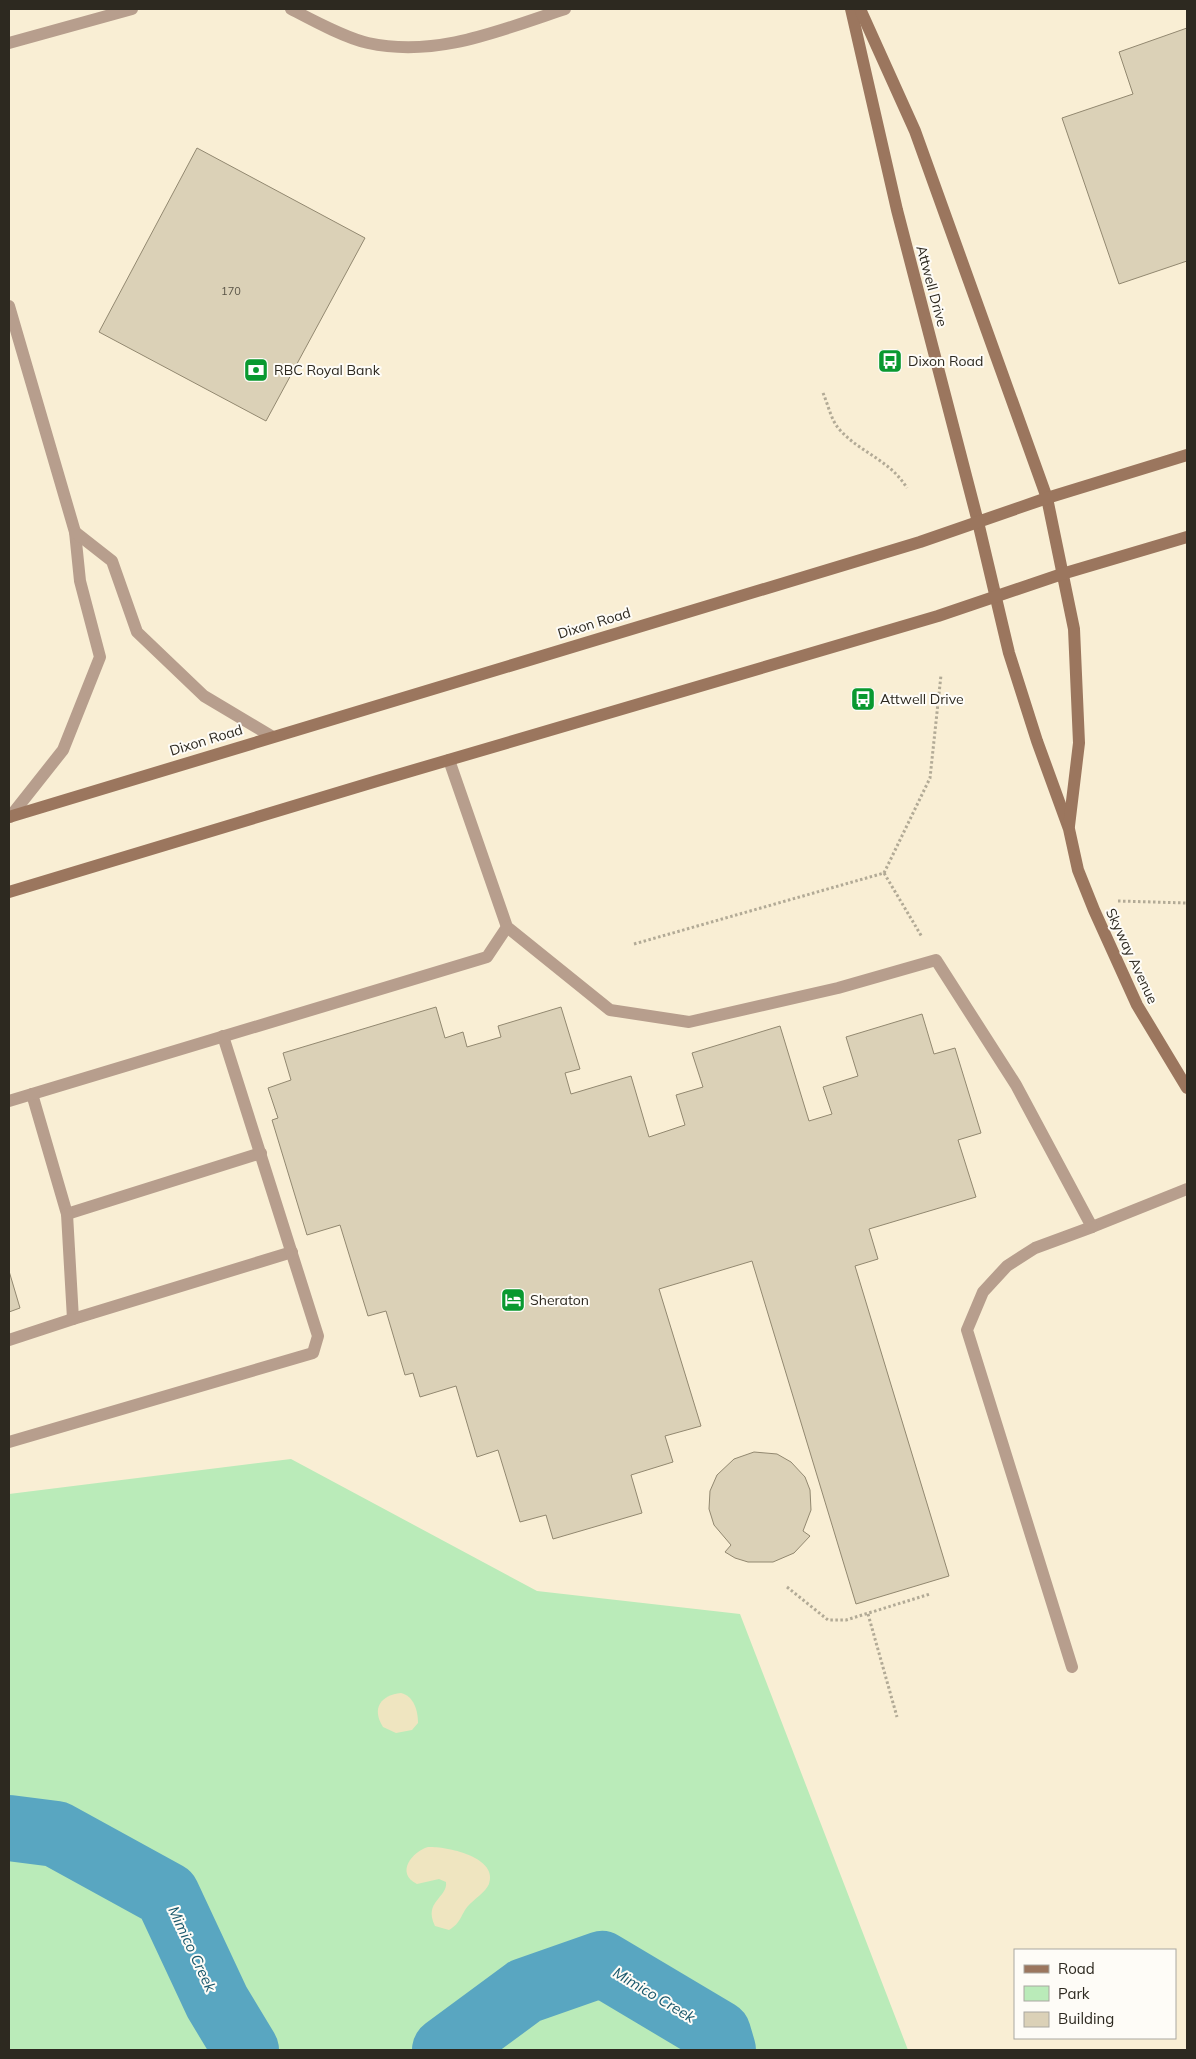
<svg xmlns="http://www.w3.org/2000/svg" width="1196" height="2059" viewBox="0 0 1196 2059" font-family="Mulish,sans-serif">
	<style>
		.green { fill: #baebb9 }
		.sand { fill: #efe5c0 }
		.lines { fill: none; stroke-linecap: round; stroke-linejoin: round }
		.river { stroke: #59a6c1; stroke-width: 66 }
		.building { fill: #dbd1b7; stroke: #928870 }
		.path { stroke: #b2aa96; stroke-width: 3; stroke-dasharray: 2.5 2.5; stroke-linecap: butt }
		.lane { stroke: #b79e8d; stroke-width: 12 }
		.secondary { stroke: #9b765e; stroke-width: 12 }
		.labels { text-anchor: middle; stroke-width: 4; stroke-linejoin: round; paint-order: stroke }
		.number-label { font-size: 11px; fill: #585346 }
		.street-label { font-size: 14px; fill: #2d2920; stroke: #fefcf7 }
		.poi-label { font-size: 14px; fill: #2d2920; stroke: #fefcf7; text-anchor: start }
		.water-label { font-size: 15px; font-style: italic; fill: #19586c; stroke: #fefcf7 }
	</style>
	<rect width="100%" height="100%" fill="#f9eed4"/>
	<path class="green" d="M291 1459 537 1591 740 1614 908 2050H9V1494Z"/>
	<g class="sand">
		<path d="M401 1693C414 1696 418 1711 418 1723L412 1730 396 1733 383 1727C371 1708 381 1695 401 1693Z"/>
		<path d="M428 1847C446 1846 499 1857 489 1884 485 1893 474 1899 468 1906 460 1916 461 1923 449 1930L435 1926C423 1901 448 1898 446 1882L439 1879 417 1884C395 1873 412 1852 428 1847Z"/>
	</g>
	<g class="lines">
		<g class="river">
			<path d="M9 1828 56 1834 167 1895 217 2002 246 2050"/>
			<path d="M445 2050 525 1991 602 1964 718 2033 723 2050"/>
		</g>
	</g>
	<g class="building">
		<path d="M1187 28V261L1119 284 1062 118 1133 94 1119 52Z"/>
		<path d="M197 148 365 238 266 421 99 332Z"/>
		<path d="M436 1007 445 1038 463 1032 467 1047 501 1037 498 1026 561 1007 580 1069 565 1073 571 1094 631 1076 649 1137 685 1125 676 1095 703 1087 692 1053 780 1026 809 1121 832 1114 823 1087 858 1076 846 1037 922 1014 934 1054 955 1048 981 1133 958 1140 976 1197 869 1229 878 1259 855 1266 949 1576 856 1604 752 1261 659 1289 701 1426 665 1436 673 1462 631 1475 642 1513 553 1539 546 1515 520 1522 498 1450 477 1457 456 1386 420 1397 413 1373 405 1375 386 1311 368 1316 340 1225 307 1235 272 1120 278 1118 268 1088 291 1080 283 1053Z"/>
		<path d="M9 1271 20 1308 9 1312Z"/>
		<path d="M754 1452 777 1454 791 1462 805 1477 810 1490 811 1510 803 1531 810 1536 794 1553 773 1562H748L735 1558 725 1552 731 1545 714 1525 709 1509 710 1491 717 1475 734 1459Z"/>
	</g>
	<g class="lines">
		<g class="path">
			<path d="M823 393C828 404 831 420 839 429 860 453 889 459 907 488"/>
			<path d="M884 873 930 778 941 675"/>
			<path d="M1118 901 1187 903"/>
			<path d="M634 944 884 873 922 937"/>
			<path d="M787 1587 828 1620H846L930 1594"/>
			<path d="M868 1614 897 1717"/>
		</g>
		<g class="lane">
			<path d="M291 9C312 20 345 38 368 43 437 58 501 30 565 9"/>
			<path d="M9 43 132 9"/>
			<path d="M9 306 75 532 80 581 100 657 63 750 10 817"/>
			<path d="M75 532 112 561 137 632 204 696 271 736"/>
			<path d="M449 760 507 927 610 1010 689 1022 838 988 936 960 1016 1085 1092 1227 1187 1189"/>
			<path d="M32 1094 67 1214 261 1153"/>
			<path d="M9 1101 487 957 507 927"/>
			<path d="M67 1214 73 1319 292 1252"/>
			<path d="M9 1340 73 1319"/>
			<path d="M9 1442 313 1353 318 1336 223 1036"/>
			<path d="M1072 1667 967 1330 983 1292 1007 1266 1035 1248 1092 1227"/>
		</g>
		<g class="secondary">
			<path d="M851 9 897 210 978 522 1009 653 1037 741 1069 829 1078 870 1094 910 1137 1005 1187 1088"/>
			<path d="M860 9 915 131 1047 498 1074 629 1079 743 1069 826"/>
			<path d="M9 817 920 542 1047 498 1187 455"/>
			<path d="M9 892 377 781 938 616 1062 574 1187 537"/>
		</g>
	</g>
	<defs>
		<symbol id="bus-square" viewBox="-11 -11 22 22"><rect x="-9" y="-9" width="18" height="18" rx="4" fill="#099930" stroke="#fefcf7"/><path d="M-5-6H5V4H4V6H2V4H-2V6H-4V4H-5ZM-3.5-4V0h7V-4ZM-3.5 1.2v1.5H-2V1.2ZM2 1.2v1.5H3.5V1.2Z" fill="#fff"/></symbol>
		<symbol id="bank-square" viewBox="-11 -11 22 22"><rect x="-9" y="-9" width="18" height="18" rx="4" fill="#099930" stroke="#fefcf7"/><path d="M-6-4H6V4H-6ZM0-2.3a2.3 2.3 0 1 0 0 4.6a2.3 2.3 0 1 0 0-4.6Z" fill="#fff"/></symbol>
		<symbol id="hotel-square" viewBox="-11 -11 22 22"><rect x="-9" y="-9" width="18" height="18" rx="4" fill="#099930" stroke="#fefcf7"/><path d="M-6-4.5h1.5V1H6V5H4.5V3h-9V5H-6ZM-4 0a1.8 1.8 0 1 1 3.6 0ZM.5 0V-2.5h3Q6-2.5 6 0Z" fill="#fff"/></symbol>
	</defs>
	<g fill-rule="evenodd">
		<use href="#bus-square" x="876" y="347" width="28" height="28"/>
		<use href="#bank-square" x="242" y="356" width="28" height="28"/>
		<use href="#bus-square" x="849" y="685" width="28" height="28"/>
		<use href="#hotel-square" x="499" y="1286" width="28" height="28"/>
	</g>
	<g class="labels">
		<g class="number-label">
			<text x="231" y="295">170</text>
		</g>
		<g class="street-label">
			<text transform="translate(932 286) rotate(75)" y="5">Attwell Drive</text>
			<text transform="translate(594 623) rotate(-17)" y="5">Dixon Road</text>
			<text transform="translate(206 740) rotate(-17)" y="5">Dixon Road</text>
			<text transform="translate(1132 956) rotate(65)" y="5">Skyway Avenue</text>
		</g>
		<g class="poi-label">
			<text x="908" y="366">Dixon Road</text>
			<text x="274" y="375">RBC Royal Bank</text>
			<text x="880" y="704">Attwell Drive</text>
			<text x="530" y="1305">Sheraton</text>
		</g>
		<g class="water-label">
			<text transform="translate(192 1949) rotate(65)" y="5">Mimico Creek</text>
			<text transform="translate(654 1995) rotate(31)" y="5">Mimico Creek</text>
		</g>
	</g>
	<rect width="1196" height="2059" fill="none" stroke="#2d2920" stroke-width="20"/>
	<rect x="1014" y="1949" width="162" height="90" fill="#fefcf7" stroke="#aaa8a1"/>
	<rect x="1024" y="1965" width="25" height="8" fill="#9b765e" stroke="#aaa8a1"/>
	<text x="1058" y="1974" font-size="15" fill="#2d2920">Road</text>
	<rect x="1024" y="1986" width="25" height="15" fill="#baebb9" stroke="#aaa8a1"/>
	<text x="1058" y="1999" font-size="15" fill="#2d2920">Park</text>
	<rect x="1024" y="2012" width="25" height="15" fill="#dbd1b7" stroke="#aaa8a1"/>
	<text x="1058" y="2024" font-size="15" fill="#2d2920">Building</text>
</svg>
